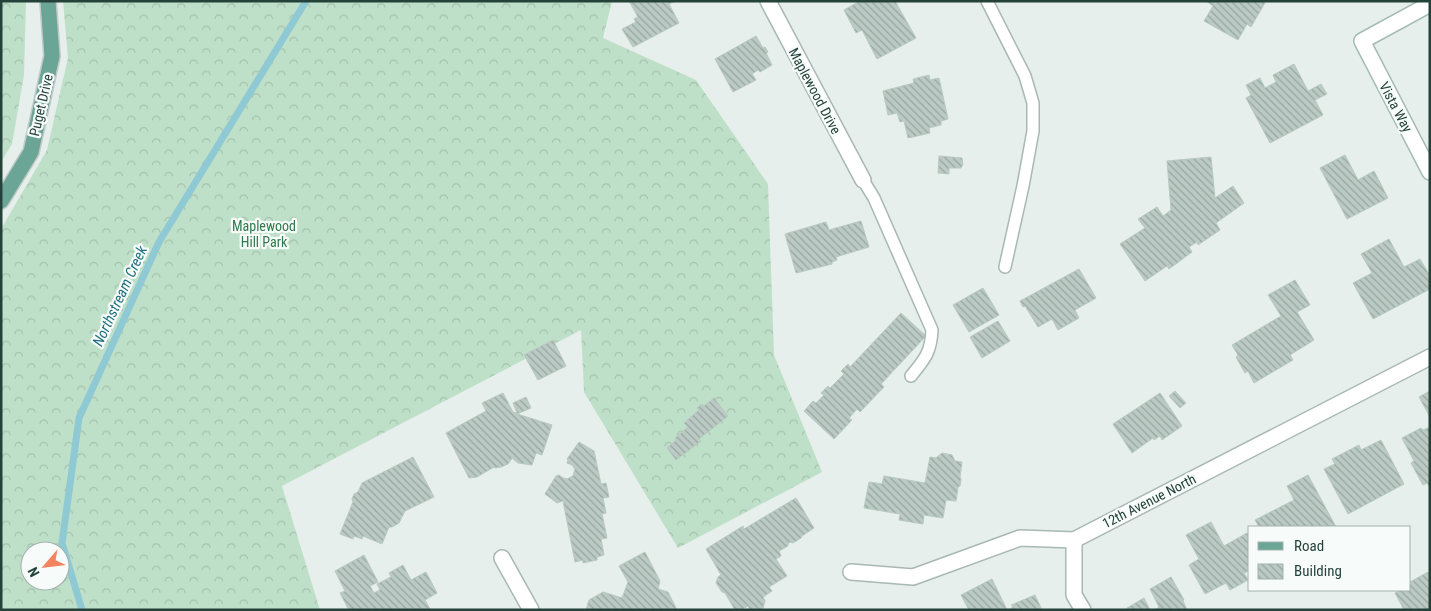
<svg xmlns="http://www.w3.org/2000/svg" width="1431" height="611" viewBox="0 0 1431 611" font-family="'Roboto Condensed',sans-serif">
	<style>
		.forest { fill: url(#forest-crowns); fill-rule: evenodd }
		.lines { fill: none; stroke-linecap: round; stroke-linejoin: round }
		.stream { stroke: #8ec9d4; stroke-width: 7 }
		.building { fill: url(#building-back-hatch); stroke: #b8c9c2 }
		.lane-casing { stroke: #a8b8b2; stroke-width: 14 }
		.street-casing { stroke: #a8b8b2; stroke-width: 18 }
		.secondary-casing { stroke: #a4bbb3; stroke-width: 18 }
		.primary-casing { stroke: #c2cac8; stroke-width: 18 }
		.lane { stroke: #fff; stroke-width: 11 }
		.street { stroke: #fff; stroke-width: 15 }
		.secondary { stroke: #fff; stroke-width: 15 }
		.primary { stroke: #6aa596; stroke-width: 15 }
		.labels { text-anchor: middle; stroke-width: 4.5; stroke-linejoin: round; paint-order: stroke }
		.street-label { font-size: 14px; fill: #24423a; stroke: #f7fbf9 }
		.park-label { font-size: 14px; fill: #2d7a4b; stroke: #f7fbf9 }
		.water-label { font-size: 15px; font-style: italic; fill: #1c6f80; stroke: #f7fbf9 }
	</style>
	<defs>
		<pattern id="forest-crowns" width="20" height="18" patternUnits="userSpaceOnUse" patternTransform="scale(1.25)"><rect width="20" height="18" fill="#bfe0c8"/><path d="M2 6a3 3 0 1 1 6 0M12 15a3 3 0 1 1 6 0" fill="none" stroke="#a4c1ad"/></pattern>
		<pattern id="building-back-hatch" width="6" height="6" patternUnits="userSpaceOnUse" patternTransform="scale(1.25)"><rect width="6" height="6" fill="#bbcac4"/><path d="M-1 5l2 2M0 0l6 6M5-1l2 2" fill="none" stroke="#98a6a0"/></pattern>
	</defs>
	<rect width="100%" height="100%" fill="#e6efeb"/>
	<g class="forest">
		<path d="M1 1H26L24 75 12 144 1 162Z"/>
		<path d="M63 1H612L603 38 696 80 768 184 774 355 822 472 678 548 584 392 581 330 282 486 320 610H1V229L47 150 68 58ZM30 551H60V581H30Z"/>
	</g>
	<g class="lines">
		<path class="stream" d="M82 610 62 543 79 418 159 242 306 1"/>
	</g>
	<g class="building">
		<path d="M629 1H675L669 4 679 23 633 47 622 29 636 22 634 19 638 17Z"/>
		<path d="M860 1H895L916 38 877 59 862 30 856 33 844 10Z"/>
		<path d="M1206 1H1266L1251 27 1247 24 1238 40 1204 21 1213 6Z"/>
		<path d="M756 36 763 48 765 47 768 52 766 53 772 65 760 72 758 70 752 74 756 80 733 92 715 59Z"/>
		<path d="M1294 64 1308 91 1321 84 1327 94 1315 100 1323 115 1270 143 1246 98 1251 95 1246 85 1260 78 1265 88 1276 82 1273 75Z"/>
		<path d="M929 75 930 80 939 78 948 119 941 121V125L929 128 930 133 908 138 904 121 900 122 897 113 888 115 883 91 914 83 913 79Z"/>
		<path d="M1345 155 1358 180 1374 171 1388 198 1347 219 1320 168Z"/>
		<path d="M939 156 962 158 963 165 962 166 961 168H949V174L938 173Z"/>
		<path d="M1211 157 1215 198 1233 186 1244 203 1216 223 1220 230 1198 245 1197 242 1189 247 1192 252 1169 269 1167 266 1145 281 1120 244 1145 228 1138 219 1157 207 1163 216 1171 210 1167 161Z"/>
		<path d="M861 221 869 247 836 257 837 260 832 262V264L796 273 785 234 826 222 829 230Z"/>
		<path d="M1389 239 1404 267 1420 259 1430 276V289L1373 319 1353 283 1372 273 1361 254Z"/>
		<path d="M1079 269 1096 298 1075 310 1079 318 1058 330 1052 319 1038 327 1025 306 1023 307 1020 301Z"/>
		<path d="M1295 280 1310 305 1297 312 1314 340 1290 355 1293 360 1254 383 1248 371 1245 373 1236 357 1238 355 1232 345 1281 316 1268 295Z"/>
		<path d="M983 288 999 315 969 332 953 305Z"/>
		<path d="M901 313 926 336 881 384 884 387 860 412 857 409 849 418 852 420 834 439 804 411 813 401 816 403 824 395 821 393 828 386 830 388 844 374 841 371 848 364 850 367Z"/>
		<path d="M998 321 1010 341 982 358 970 337Z"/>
		<path d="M553 340 566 366 538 380 524 355Z"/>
		<path d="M1175 391 1186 403 1180 408 1169 396Z"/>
		<path d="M1430 391V417L1419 397Z"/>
		<path d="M503 393 513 412 517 413 513 403 526 397 531 408 517 414 552 425 542 455 536 453 532 465 518 463 513 459V457L508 464 501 467 495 468 494 467 477 477 469 478 446 433 486 411 482 403Z"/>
		<path d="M1160 393 1182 426 1162 440 1160 436 1154 440 1153 438 1132 453 1113 424Z"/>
		<path d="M714 398 728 416 699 439 701 441 676 460 667 448 676 440 675 438 688 427 684 423 699 410 697 408 702 404 704 406Z"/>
		<path d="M1430 427V488L1427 483 1423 485 1411 463 1414 461 1402 438 1421 428 1423 430Z"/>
		<path d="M1381 440 1404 484 1348 514 1324 469 1335 464 1332 459 1359 445 1361 450Z"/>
		<path d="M579 442 594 451 601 484 606 483 609 497 603 498 606 513 602 514 607 538 601 539 604 555 597 557V560L583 563V560L575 562 563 501 557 503 545 494 556 476 559 475 563 478 567 479 573 476 575 469 572 465 567 463 568 460 567 459Z"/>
		<path d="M942 453 952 455 955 461 962 462 960 477 961 479 960 486 958 487 956 501 946 500 943 518 924 515 923 524 899 520 900 514 864 508 869 482 882 484 884 476 925 483 930 457 936 458Z"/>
		<path d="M413 457 434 497 405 511 399 523 392 527H389L382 544 363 536 362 539 354 536 353 539 340 534 353 502 352 499 354 494 358 492 362 483Z"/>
		<path d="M1308 475 1336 527H1259L1255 520 1294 500 1287 486Z"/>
		<path d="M796 498 814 528 802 536 801 538 793 543 790 542 788 544V546L779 551 781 556 776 559 787 576 769 587 772 591 763 597 765 601 763 608 760 610H750L748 606 741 610H735L725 593 722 592 716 583 718 577 721 575 706 549 743 526 744 529Z"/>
		<path d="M1211 522 1224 546 1247 533 1250 538V570L1244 573 1248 580 1230 590 1226 583 1205 594 1189 565 1199 559 1186 535Z"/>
		<path d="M645 552 660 581 658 589 668 592 677 610H586L589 600 603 592 622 598 628 582 619 566Z"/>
		<path d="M364 555 378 582 370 586 374 593 380 590 377 584 391 577 389 573 403 565 411 580 426 572 437 593 425 600 430 609 349 610 340 593 345 591 335 571Z"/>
		<path d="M1428 572 1430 575V610H1404L1395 593 1400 590H1410V582Z"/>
		<path d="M1171 577 1184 600 1183 601 1187 610H1155L1159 607 1150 589Z"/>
		<path d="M992 579 1007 610H969L961 595Z"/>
		<path d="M1035 595 1042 610H1008L1013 607 1011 605Z"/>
		<path d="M1144 598 1150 610H1128L1127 608Z"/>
	</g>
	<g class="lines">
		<defs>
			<g id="lane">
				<path d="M987 1 1025 76 1033 103V131L1023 186 1005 267"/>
				<path d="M863 180 874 198 932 330C931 352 925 359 911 376"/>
			</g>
			<g id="street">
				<path d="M768 1 863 180"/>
				<path d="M1074 540V595L1083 610"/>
				<path d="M502 558 531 610"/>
				<path d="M851 572 913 577 1020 538 1074 540 1430 357"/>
			</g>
			<path id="secondary" d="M1430 4 1362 41 1430 172"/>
			<path id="primary" d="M1 201 31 152 52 56 48 1"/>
		</defs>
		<use href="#lane" class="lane-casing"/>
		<use href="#street" class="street-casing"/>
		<use href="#secondary" class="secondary-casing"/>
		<use href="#primary" class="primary-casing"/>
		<use href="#lane" class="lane"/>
		<use href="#street" class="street"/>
		<use href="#secondary" class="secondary"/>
		<use href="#primary" class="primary"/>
	</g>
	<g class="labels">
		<g class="street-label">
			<text transform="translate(815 91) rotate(62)" y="5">Maplewood Drive</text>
			<text transform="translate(41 105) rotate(-77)" y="5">Puget Drive</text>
			<text transform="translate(1396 107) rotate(62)" y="5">Vista Way</text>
			<text transform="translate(1149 501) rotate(-27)" y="5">12th Avenue North</text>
		</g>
		<g class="park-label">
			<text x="264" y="231">Maplewood<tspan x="264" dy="16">Hill Park</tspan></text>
		</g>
		<g class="water-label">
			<text transform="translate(120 296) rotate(-65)" y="5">Northstream Creek</text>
		</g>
	</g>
	<rect width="1431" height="611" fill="none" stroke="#24423a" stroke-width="5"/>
	<rect x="1248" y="526" width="162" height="65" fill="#f7fbf9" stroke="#a3b1ad"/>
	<rect x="1258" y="542" width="25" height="8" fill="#6aa596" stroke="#a3b1ad"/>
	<text x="1294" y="551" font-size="15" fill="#24423a">Road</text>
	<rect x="1258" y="564" width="25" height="15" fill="url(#building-back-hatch)" stroke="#a3b1ad"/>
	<text x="1294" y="576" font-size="15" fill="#24423a">Building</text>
	<g transform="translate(45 566) rotate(242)"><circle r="24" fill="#f7fbf9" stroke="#a3b1ad"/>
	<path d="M0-4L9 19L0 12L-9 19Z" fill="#f4845f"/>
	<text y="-8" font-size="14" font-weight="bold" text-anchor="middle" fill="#24423a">N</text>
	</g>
</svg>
